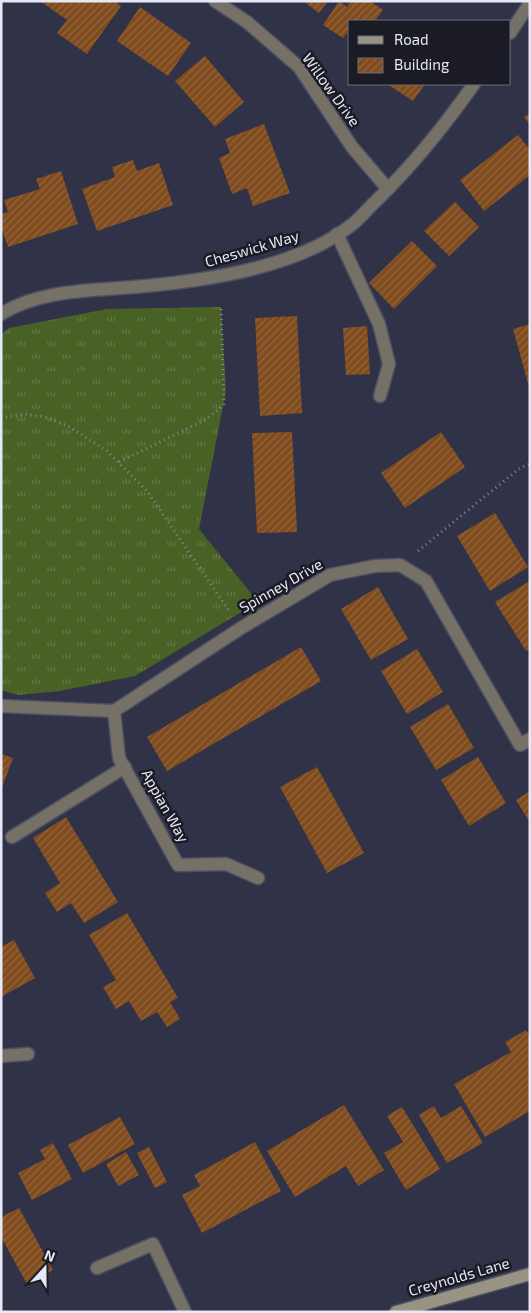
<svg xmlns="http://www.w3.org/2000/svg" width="531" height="1313" viewBox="0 0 531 1313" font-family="'Exo 2',sans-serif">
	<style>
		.grass { fill: url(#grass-tufts) }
		.building { fill: url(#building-hatch) }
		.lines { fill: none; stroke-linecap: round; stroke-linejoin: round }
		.lane-casing { stroke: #4d4f63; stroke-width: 15 }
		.street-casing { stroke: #4d4f63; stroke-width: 15 }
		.secondary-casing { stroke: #4d4f63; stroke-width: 15 }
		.path { stroke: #848698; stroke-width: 3; stroke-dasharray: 1 4; stroke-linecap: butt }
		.lane { stroke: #757167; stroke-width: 12 }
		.street { stroke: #757167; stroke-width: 12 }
		.secondary { stroke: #999383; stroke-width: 12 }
		.labels { text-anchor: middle; stroke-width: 5; stroke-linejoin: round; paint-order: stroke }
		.street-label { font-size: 15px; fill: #e7e8f6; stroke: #1a1b24 }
	</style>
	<defs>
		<pattern id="grass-tufts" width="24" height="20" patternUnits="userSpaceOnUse" patternTransform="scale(1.25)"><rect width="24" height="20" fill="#4a6126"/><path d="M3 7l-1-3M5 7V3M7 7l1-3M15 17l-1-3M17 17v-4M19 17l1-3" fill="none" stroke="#647846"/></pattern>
		<pattern id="building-hatch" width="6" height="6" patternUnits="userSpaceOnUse" patternTransform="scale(1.25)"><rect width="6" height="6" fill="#804b1d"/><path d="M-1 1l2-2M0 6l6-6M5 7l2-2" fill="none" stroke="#92653e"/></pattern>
	</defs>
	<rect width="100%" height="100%" fill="#303247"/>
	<path class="grass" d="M221 307 226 391 199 529 258 602 135 676 60 691 18 695 1 690V335L9 328 107 309Z"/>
	<g class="building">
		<path d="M40 1H114L121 6 87 54 57 33 67 20Z"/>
		<path d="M303 1H328L319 13Z"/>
		<path d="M339 1 347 7 351 1H370L383 10 375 21H350V33L348 32 343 38 323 25Z"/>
		<path d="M140 7 191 43 168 76 117 41Z"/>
		<path d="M205 56 244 102 215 127 175 81Z"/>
		<path d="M387 84H425L413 101Z"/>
		<path d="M530 113V125L524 117Z"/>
		<path d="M264 124 290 193 253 206 247 188 232 194 219 158 230 153 225 139Z"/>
		<path d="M518 135 530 150V175L484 211 460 180Z"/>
		<path d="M133 160 137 171 159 163 173 205 97 231 82 189 115 177 112 167Z"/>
		<path d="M61 171 78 224 8 247 1 227V214L8 212 4 200 40 189 36 179Z"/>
		<path d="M455 202 479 227 449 256 424 231Z"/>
		<path d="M412 241 437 266 394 309 369 283Z"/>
		<path d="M297 316 302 413 260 416 255 318Z"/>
		<path d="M530 324V387H529L513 329Z"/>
		<path d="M367 326 370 374 346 375 343 328Z"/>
		<path d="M292 432 297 532 257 533 252 433Z"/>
		<path d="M441 432 465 467 405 508 381 473Z"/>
		<path d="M495 513 528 567 490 591 457 536Z"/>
		<path d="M530 581V649L526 651 495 602Z"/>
		<path d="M378 587 408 639 371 660 341 609Z"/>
		<path d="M301 647 321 681 167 771 147 737Z"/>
		<path d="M417 649 443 692 407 714 381 671Z"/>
		<path d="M448 704 474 748 436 770 410 727Z"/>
		<path d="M1 754 13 758 1 790Z"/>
		<path d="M478 757 506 803 469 826 441 780Z"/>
		<path d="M317 767 364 853 327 873 280 787Z"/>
		<path d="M530 791V823L516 800Z"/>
		<path d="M66 817 118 902 84 923 71 903 57 912 45 893 60 883 33 838Z"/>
		<path d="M127 913 178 998 170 1002 180 1019 167 1027 157 1012 141 1021 129 1001 116 1009 103 987 116 980 89 935Z"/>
		<path d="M14 940 35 978 1 997V947Z"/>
		<path d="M526 1030 530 1036V1111L485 1137 454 1084 511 1052 505 1042Z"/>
		<path d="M344 1105 384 1170 358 1186 346 1166 295 1197 267 1151Z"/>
		<path d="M434 1106 441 1118 461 1106 483 1143 447 1163 419 1115Z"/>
		<path d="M402 1107 440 1169 406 1190 384 1153 403 1142 387 1116Z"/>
		<path d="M120 1117 135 1144 83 1173 68 1145Z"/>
		<path d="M255 1142 281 1191 202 1233 182 1195 200 1186 194 1175Z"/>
		<path d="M53 1143 72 1179 32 1200 18 1173 45 1159 40 1150Z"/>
		<path d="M149 1147 167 1182 155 1188 137 1153Z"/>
		<path d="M126 1152 139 1175 118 1186 106 1164Z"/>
		<path d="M19 1208 53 1270 27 1284 1 1237V1217Z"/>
	</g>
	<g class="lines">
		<defs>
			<g id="lane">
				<path d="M337 234 379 324 389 364 380 396"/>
				<path d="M12 837 125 767"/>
			</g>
			<g id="street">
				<path d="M215 1 247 22 299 67 352 147 388 189"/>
				<path d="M510 33 530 3"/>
				<path d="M1 314C43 288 98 291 145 286 210 280 297 267 350 226 360 219 368 208 377 200 414 164 445 125 474 84"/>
				<path d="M1 706 114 711 241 628 330 575 375 566 400 565 426 581 520 745 530 739"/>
				<path d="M114 711 119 758 178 865 226 864 258 878"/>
				<path d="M1 1056 28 1054"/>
				<path d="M97 1268 153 1244 185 1312"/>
			</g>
			<path id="secondary" d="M396 1312 530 1274"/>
		</defs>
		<use href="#lane" class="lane-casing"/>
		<use href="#street" class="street-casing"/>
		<use href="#secondary" class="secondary-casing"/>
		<g class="path">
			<path d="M1 418 24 414 45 417 68 426 107 451 147 491 229 611"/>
			<path d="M119 462 205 420 224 405 221 307"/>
			<path d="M418 551 520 468 530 464"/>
		</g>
		<use href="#lane" class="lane"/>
		<use href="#street" class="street"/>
		<use href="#secondary" class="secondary"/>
	</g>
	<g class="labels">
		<g class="street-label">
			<text transform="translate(331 90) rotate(54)" y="5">Willow Drive</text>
			<text transform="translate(252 249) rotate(-16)" y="5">Cheswick Way</text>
			<text transform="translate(281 586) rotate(-30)" y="5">Spinney Drive</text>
			<text transform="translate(165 806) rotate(61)" y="5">Appian Way</text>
			<text transform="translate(459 1277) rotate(-16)" y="5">Creynolds Lane</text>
		</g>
	</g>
	<rect width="531" height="1313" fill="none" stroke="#e7e8f6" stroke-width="5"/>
	<rect x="348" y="20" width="162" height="65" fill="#1a1b24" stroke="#6c6d78"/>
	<rect x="358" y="36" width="25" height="8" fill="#999383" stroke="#6c6d78"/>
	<text x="394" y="45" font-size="15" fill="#e7e8f6">Road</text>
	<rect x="358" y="58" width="25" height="15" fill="url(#building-hatch)" stroke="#6c6d78"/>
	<text x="394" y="70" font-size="15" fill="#e7e8f6">Building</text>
	<g transform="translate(45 1268) rotate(21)" stroke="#1a1b24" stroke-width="4" paint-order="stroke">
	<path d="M0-4L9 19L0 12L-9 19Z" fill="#e7e8f6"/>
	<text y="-8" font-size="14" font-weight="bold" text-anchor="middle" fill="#e7e8f6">N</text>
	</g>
</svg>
